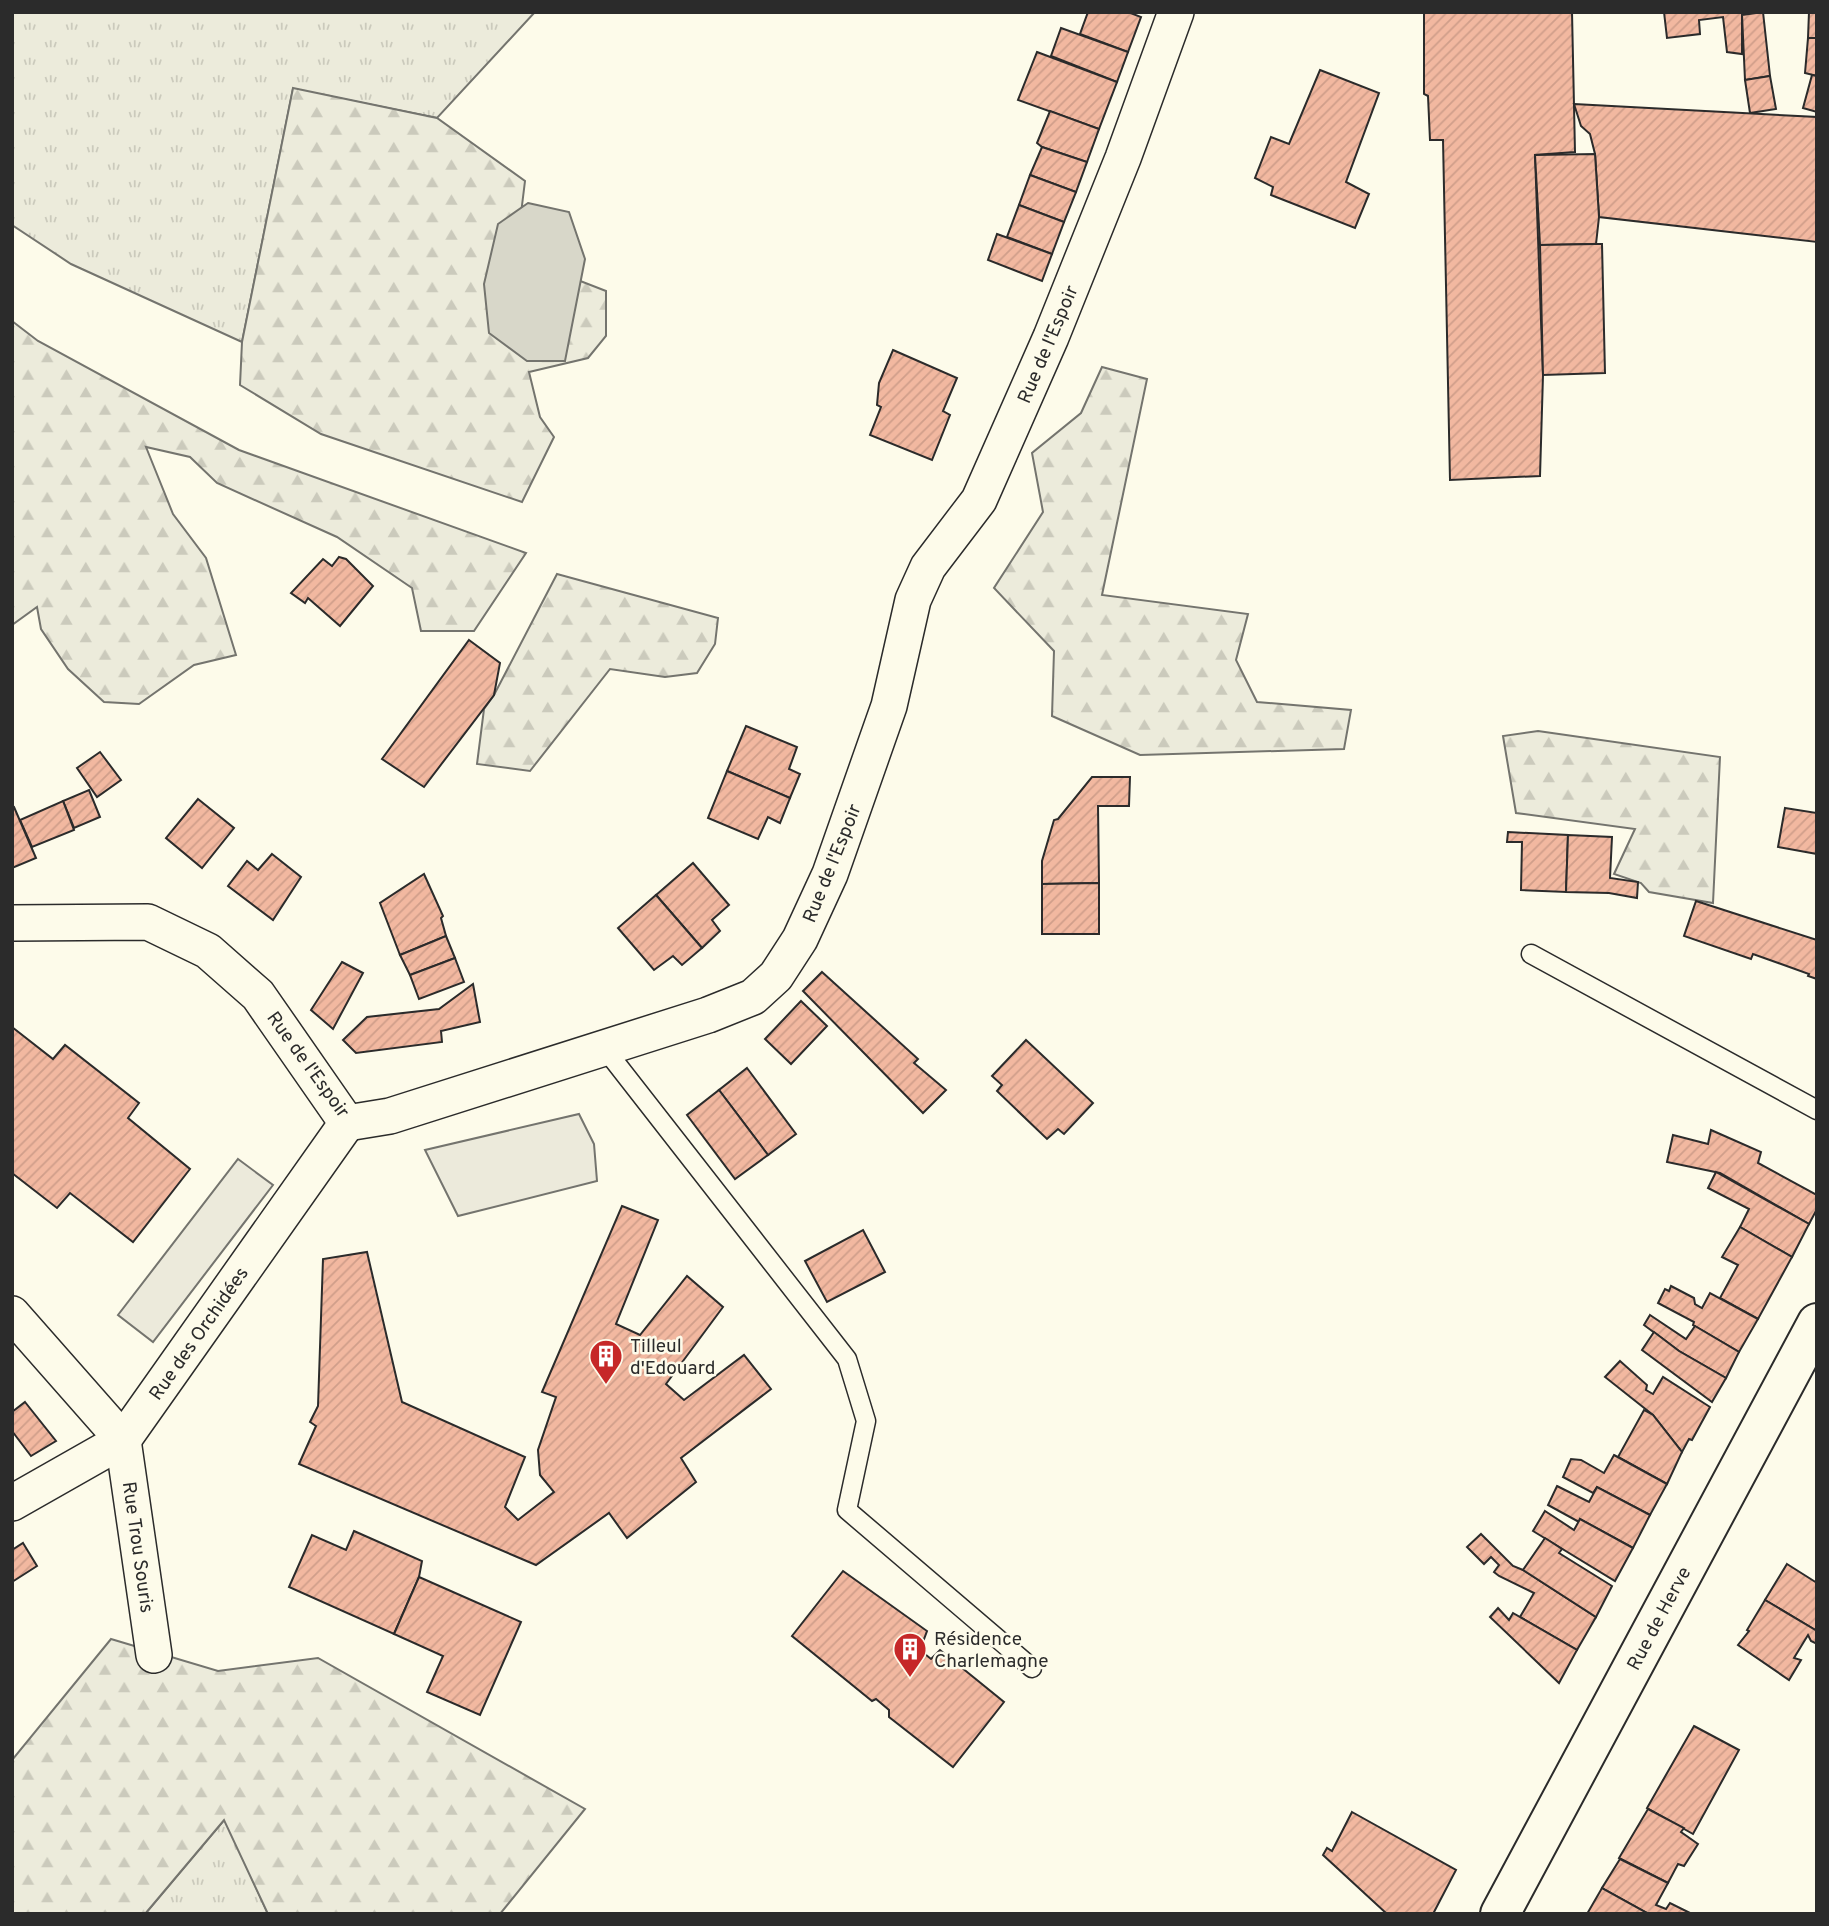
<svg xmlns="http://www.w3.org/2000/svg" width="1829" height="1926" viewBox="0 0 1829 1926" font-family="Overpass,sans-serif">
	<style>
		.grass { fill: url(#grass-tufts); stroke: #74746e; stroke-width: 2 }
		.forest { fill: url(#forest-firs); stroke: #74746e; stroke-width: 2 }
		.parking { fill: #eceadb; stroke: #74746e; stroke-width: 2 }
		.water { fill: #d8d7c9; stroke: #74746e; stroke-width: 2 }
		.building { fill: url(#building-hatch); stroke: #2b2b2b; stroke-width: 2 }
		.lines { fill: none; stroke-linecap: round; stroke-linejoin: round }
		.lane-casing { stroke: #2b2b2b; stroke-width: 21 }
		.street-casing { stroke: #2b2b2b; stroke-width: 38 }
		.primary-casing { stroke: #2b2b2b; stroke-width: 42 }
		.lane { stroke: #fdfbea; stroke-width: 18 }
		.street { stroke: #fdfbea; stroke-width: 35 }
		.primary { stroke: #fdfbea; stroke-width: 38 }
		.labels { text-anchor: middle; stroke-width: 5; stroke-linejoin: round; paint-order: stroke }
		.street-label { font-size: 19px; fill: #2b2b2b; stroke: #fdfbea }
		.poi-label { font-size: 19px; fill: #2b2b2b; stroke: #fdfbea; text-anchor: start }
	</style>
	<defs>
		<pattern id="grass-tufts" width="24" height="20" patternUnits="userSpaceOnUse" patternTransform="scale(1.75)"><rect width="24" height="20" fill="#ecebdb"/><path d="M3 7l-1-3M5 7V3M7 7l1-3M15 17l-1-3M17 17v-4M19 17l1-3" fill="none" stroke="#cbcabc"/></pattern>
		<pattern id="forest-firs" width="22" height="20" patternUnits="userSpaceOnUse" patternTransform="scale(1.75)"><rect width="22" height="20" fill="#ecebdb"/><path d="M5 1l3.5 6h-7zM16 11l3.5 6h-7z" fill="#cbcabc"/></pattern>
		<pattern id="building-hatch" width="6" height="6" patternUnits="userSpaceOnUse" patternTransform="scale(1.75)"><rect width="6" height="6" fill="#f2b8a0"/><path d="M-1 1l2-2M0 6l6-6M5 7l2-2" fill="none" stroke="#d09e8a"/></pattern>
	</defs>
	<rect width="100%" height="100%" fill="#fdfbea"/>
	<g class="grass">
		<path d="M12 12H535L437 118 293 89 242 342 71 264 12 225Z"/>
		<path d="M225 1819 268 1914H145Z"/>
	</g>
	<g class="forest">
		<path d="M293 88 437 118 525 181 518 238 539 265 606 291V336L588 358 529 372 540 417 554 437 522 502 321 434 240 385 242 342Z"/>
		<path d="M12 321 38 341 239 450 526 553 474 631H421L412 588 337 537 217 483 190 457 146 447 173 514 206 558 236 655 194 665 139 704 104 702 68 669 41 629 37 607 12 625Z"/>
		<path d="M1102 367 1147 379 1102 595 1248 614 1236 660 1257 702 1351 710 1344 749 1140 755 1052 716 1054 651 994 588 1043 512 1032 453 1081 413Z"/>
		<path d="M557 574 718 618 715 644 697 673 665 677 610 669 530 771 477 764 484 709 494 695Z"/>
		<path d="M1538 731 1720 757 1713 903 1649 892 1641 883 1614 874 1635 829 1516 813 1503 736Z"/>
		<path d="M111 1639 218 1671 318 1658 585 1809 500 1914H268L224 1820 145 1914H12V1760Z"/>
	</g>
	<g class="parking">
		<path d="M579 1114 594 1144 597 1181 458 1216 425 1150Z"/>
		<path d="M238 1159 273 1185 153 1342 118 1315Z"/>
	</g>
	<path class="water" d="M528 203 569 212 585 259 565 361H527L489 333 484 284 498 224Z"/>
	<g class="building">
		<path d="M1088 12H1128L1141 17 1128 52 1080 34Z"/>
		<path d="M1424 12H1572L1575 152 1535 155 1543 375 1540 476 1450 480 1443 140H1430L1428 96 1424 94Z"/>
		<path d="M1664 12H1758L1742 15V54L1727 52 1723 17 1699 20 1700 34 1667 38Z"/>
		<path d="M1763 12 1770 76 1745 80 1742 15Z"/>
		<path d="M1809 12H1817V38H1808Z"/>
		<path d="M1061 28 1128 52 1117 82 1051 56Z"/>
		<path d="M1808 38H1817V76L1805 73Z"/>
		<path d="M1037 52 1117 82 1099 129 1018 100Z"/>
		<path d="M1320 70 1379 93 1346 182 1369 194 1355 228 1271 195 1273 187 1255 178 1271 137 1289 144Z"/>
		<path d="M1812 75 1817 76V112L1803 108Z"/>
		<path d="M1770 76 1776 109 1750 113 1745 80Z"/>
		<path d="M1574 104 1817 117V242L1599 217 1595 154 1590 134 1581 126Z"/>
		<path d="M1050 111 1099 129 1087 162 1042 147 1037 143Z"/>
		<path d="M1042 147 1087 162 1076 192 1030 175Z"/>
		<path d="M1595 154 1599 217 1596 244 1540 245 1535 155Z"/>
		<path d="M1030 175 1076 192 1064 222 1019 205Z"/>
		<path d="M1019 205 1064 222 1052 254 1007 237Z"/>
		<path d="M997 234 1052 254 1042 281 988 260Z"/>
		<path d="M1596 244H1602L1605 373 1543 375 1540 245Z"/>
		<path d="M893 350 957 378 943 411 950 415 932 460 870 435 881 407 877 405 879 383Z"/>
		<path d="M339 557 346 559 373 586 340 626 308 598 305 603 291 593 323 559 332 566Z"/>
		<path d="M469 640 500 663 494 695 424 787 382 759Z"/>
		<path d="M746 726 797 747 789 769 800 774 790 798 727 771Z"/>
		<path d="M100 752 121 780 97 797 77 768Z"/>
		<path d="M727 771 790 798 780 823 768 817 758 839 708 818Z"/>
		<path d="M1092 777H1130L1129 806H1098L1099 883 1042 884V861L1054 820 1058 819Z"/>
		<path d="M89 790 100 817 74 828 63 801Z"/>
		<path d="M198 799 234 828 202 868 166 838Z"/>
		<path d="M63 801 74 830 32 847 20 820Z"/>
		<path d="M14 807 36 858 12 868V808Z"/>
		<path d="M1785 808 1817 813V854L1778 847Z"/>
		<path d="M1508 832 1568 835 1566 892 1521 890 1522 842H1507Z"/>
		<path d="M1568 835 1612 837 1610 878 1638 882 1637 898 1609 893 1566 892Z"/>
		<path d="M272 854 301 877 273 920 228 886 247 861 258 870Z"/>
		<path d="M693 863 729 905 712 920 720 931 702 948 656 895Z"/>
		<path d="M424 874 443 916 441 918 446 936 400 955 380 903Z"/>
		<path d="M1099 883V934H1042V884Z"/>
		<path d="M656 895 702 948 682 965 673 956 654 970 618 928Z"/>
		<path d="M1696 901 1817 940V979L1808 976 1809 974 1753 954 1751 959 1684 936Z"/>
		<path d="M446 936 455 958 410 975 400 955Z"/>
		<path d="M455 958 464 982 419 999 410 975Z"/>
		<path d="M342 962 363 973 333 1029 311 1010Z"/>
		<path d="M822 972 918 1059 914 1063 946 1090 923 1113 803 991Z"/>
		<path d="M473 984 480 1022 441 1031 442 1042 356 1053 343 1040 367 1017 439 1009Z"/>
		<path d="M801 1001 827 1026 791 1064 765 1039Z"/>
		<path d="M12 1027 53 1059 65 1045 139 1103 128 1118 190 1169 133 1242 70 1193 57 1208 12 1173Z"/>
		<path d="M1026 1040 1093 1103 1064 1134 1058 1129 1047 1139 997 1091 1002 1085 992 1076Z"/>
		<path d="M747 1068 796 1134 768 1155 719 1090Z"/>
		<path d="M719 1090 768 1155 735 1179 687 1115Z"/>
		<path d="M1711 1130 1761 1152 1758 1163 1817 1195V1209L1809 1224 1720 1173 1667 1162 1673 1135 1708 1144Z"/>
		<path d="M1716 1172 1809 1224 1792 1257 1740 1227 1749 1209 1708 1188Z"/>
		<path d="M622 1206 658 1220 616 1324 640 1335 687 1276 723 1307 666 1384 684 1400 744 1355 771 1389 681 1458 696 1482 627 1538 609 1513 536 1565 299 1464 316 1426 310 1422 318 1406 323 1259 367 1252 402 1402 525 1457 505 1507 518 1520 554 1492 540 1475 538 1450 556 1397 542 1392Z"/>
		<path d="M1740 1227 1792 1257 1758 1319 1720 1298 1738 1265 1722 1257Z"/>
		<path d="M863 1230 885 1272 827 1302 805 1261Z"/>
		<path d="M1671 1286 1694 1298 1695 1304 1702 1308 1710 1293 1758 1319 1739 1352 1693 1325 1694 1322 1658 1303 1665 1289 1669 1291Z"/>
		<path d="M1650 1315 1686 1339 1695 1326 1739 1352 1726 1378 1679 1351 1644 1325Z"/>
		<path d="M1654 1332 1679 1351 1726 1378 1712 1402 1642 1350Z"/>
		<path d="M1620 1361 1647 1385 1646 1390 1653 1394 1663 1377 1710 1407 1692 1440 1689 1439 1682 1452 1653 1415 1605 1377Z"/>
		<path d="M25 1402 56 1441 31 1456 12 1431V1412Z"/>
		<path d="M1644 1410 1653 1415 1682 1452 1667 1484 1618 1457Z"/>
		<path d="M1614 1455 1667 1484 1650 1515 1597 1487 1593 1493 1563 1477 1571 1459 1581 1460 1604 1473Z"/>
		<path d="M1557 1486 1589 1502 1597 1487 1650 1515 1633 1548 1580 1519 1579 1522 1548 1505Z"/>
		<path d="M1545 1511 1574 1530 1580 1519 1633 1548 1615 1581 1533 1531Z"/>
		<path d="M354 1531 422 1561 419 1577 394 1634 289 1587 312 1535 346 1550Z"/>
		<path d="M1481 1534 1513 1566 1523 1570 1596 1617 1577 1650 1520 1617 1534 1593 1499 1576 1494 1572 1499 1565 1491 1557 1484 1564 1467 1547Z"/>
		<path d="M1545 1538 1562 1549 1559 1553 1612 1586 1596 1617 1523 1570Z"/>
		<path d="M23 1543 37 1566 12 1582V1550Z"/>
		<path d="M1787 1564 1817 1583V1631L1765 1600Z"/>
		<path d="M843 1571 927 1631 920 1650 931 1659 940 1650 1004 1702 953 1767 889 1717V1710L876 1699 872 1701 792 1636Z"/>
		<path d="M419 1577 521 1622 480 1715 427 1692 443 1656 394 1634Z"/>
		<path d="M1765 1600 1817 1631V1644L1811 1641 1808 1635 1794 1658 1801 1660 1789 1680 1738 1645 1749 1631 1747 1630Z"/>
		<path d="M1498 1608 1509 1620 1513 1613 1577 1650 1559 1683 1490 1617Z"/>
		<path d="M1694 1726 1739 1750 1693 1834 1647 1808Z"/>
		<path d="M1648 1809 1684 1828 1681 1832 1698 1844 1684 1866 1678 1864 1668 1883 1619 1858Z"/>
		<path d="M1352 1812 1456 1870 1433 1914H1387L1323 1855 1327 1848 1332 1851Z"/>
		<path d="M1620 1859 1668 1883 1656 1905 1666 1909 1670 1903 1692 1914H1649L1602 1888Z"/>
		<path d="M1602 1888 1649 1914H1587Z"/>
	</g>
	<g class="lines">
		<defs>
			<g id="lane">
				<path d="M1531 954 1817 1110"/>
				<path d="M605 1049 847 1359 866 1421 847 1510 1032 1668"/>
			</g>
			<g id="street">
				<path d="M12 923 148 922 208 951 258 995 347 1123"/>
				<path d="M347 1123 390 1116 708 1015 753 997 776 976 800 939 830 874 889 706 913 600 928 567 979 500 1051 337 1123 158 1176 12"/>
				<path d="M12 1314 123 1440 154 1655"/>
				<path d="M12 1503 123 1440 347 1123"/>
			</g>
			<path id="primary" d="M1500 1914 1817 1323"/>
		</defs>
		<use href="#lane" class="lane-casing"/>
		<use href="#street" class="street-casing"/>
		<use href="#primary" class="primary-casing"/>
		<use href="#lane" class="lane"/>
		<use href="#street" class="street"/>
		<use href="#primary" class="primary"/>
	</g>
	<defs>
		<symbol id="building-pin" viewBox="-11 -11 22 30"><path d="M0 17L-7.5 6A9.5 9.5 0 1 1 7.5 6Z" fill="#c62828" stroke="#fdfbea"/><path d="M-4-6H4V6H1V3H-1V6H-4ZM-2.5-4.3h1.7v1.8h-1.7ZM.8-4.3h1.7v1.8H.8ZM-2.5-1h1.7V.8h-1.7ZM.8-1h1.7V.8H.8Z" fill="#fff"/></symbol>
	</defs>
	<g fill-rule="evenodd">
		<use href="#building-pin" x="587" y="1337" width="38" height="52"/>
		<use href="#building-pin" x="891" y="1630" width="38" height="52"/>
	</g>
	<g class="labels">
		<g class="street-label">
			<text transform="translate(1047 344) rotate(-67)" y="7">Rue de l'Espoir</text>
			<text transform="translate(831 863) rotate(-68)" y="7">Rue de l'Espoir</text>
			<text transform="translate(309 1064) rotate(54)" y="7">Rue de l'Espoir</text>
			<text transform="translate(198 1333) rotate(-55)" y="7">Rue des Orchidées</text>
			<text transform="translate(139 1547) rotate(82)" y="7">Rue Trou Souris</text>
			<text transform="translate(1658 1618) rotate(-62)" y="7">Rue de Herve</text>
		</g>
		<g class="poi-label">
			<text x="630" y="1352">Tilleul<tspan x="630" dy="22">d'Edouard</tspan></text>
			<text x="934" y="1645">Résidence<tspan x="934" dy="22">Charlemagne</tspan></text>
		</g>
	</g>
	<rect width="1829" height="1926" fill="none" stroke="#2b2b2b" stroke-width="28"/>
</svg>
